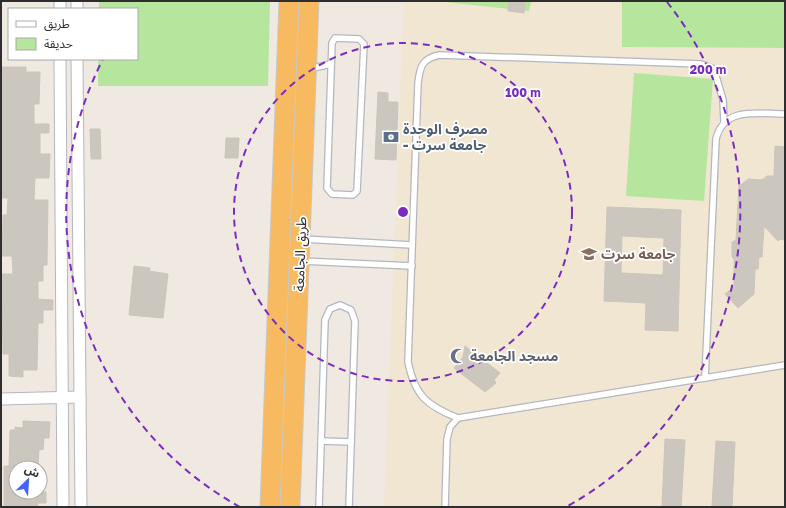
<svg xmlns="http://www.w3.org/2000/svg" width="786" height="508" viewBox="0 0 786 508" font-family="'Golos Text','Noto Sans Arabic',sans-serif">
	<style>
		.education { fill: #f0e6d1 }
		.green { fill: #b6e59e }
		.building { fill: #cbc7bf; stroke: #cbc5ba; fill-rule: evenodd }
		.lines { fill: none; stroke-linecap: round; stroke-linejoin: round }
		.service-casing { stroke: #b4b7c1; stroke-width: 8 }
		.minor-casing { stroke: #b4b7c1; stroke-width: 13 }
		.trunk-casing { stroke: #c9c9c9; stroke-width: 21 }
		.service { stroke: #fff; stroke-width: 5.5 }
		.minor { stroke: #fff; stroke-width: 11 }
		.trunk { stroke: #f8ba60; stroke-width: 19 }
		.ring { fill: none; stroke: #7b2cbf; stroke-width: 2; stroke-dasharray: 7 5 }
		.labels { text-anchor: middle; stroke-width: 3.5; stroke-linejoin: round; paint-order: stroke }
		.service-label { font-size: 14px; font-weight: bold; fill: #4e5e75; stroke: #fff; text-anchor: start }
		.street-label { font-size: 14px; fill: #2e2e2e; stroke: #fff }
		.education-label { font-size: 14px; font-weight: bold; fill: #785e54; stroke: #fff; text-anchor: start }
		.worship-label { font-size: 14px; font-weight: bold; fill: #5b616d; stroke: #fff; text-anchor: start }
		.centre { fill: #7b2cbf; stroke: #fff; stroke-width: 2 }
		.ring-label { font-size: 12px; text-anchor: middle; font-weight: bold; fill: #7b2cbf; stroke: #fff; stroke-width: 3.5; stroke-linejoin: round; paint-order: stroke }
	</style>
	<rect width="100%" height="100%" fill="#efe9e1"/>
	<path class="education" d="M404 1H785V507H384Z"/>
	<g class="green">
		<path d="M99 1H270L268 86H98V59H137V9H99Z"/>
		<path d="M436 1H531L529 11Z"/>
		<path d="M622 1H785V48L622 47Z"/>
		<path d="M634 73 713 79 704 201 626 196Z"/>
	</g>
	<g class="building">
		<path d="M509 1H525L524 13 508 11Z"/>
		<path d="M1 67H26V72H40L39 104H34V124H49V133H40V154H50L49 178H35L34 200H48L47 265H43V281H38V299L53 300V310H43V323H38L37 370H23V377L9 376V354H3L1 274H13L12 256H2L3 215H7L8 198H1Z"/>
		<path d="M378 92 388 93V102H398L396 160 375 159Z"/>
		<path d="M90 129H100L101 159H91Z"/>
		<path d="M226 138H239L238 158H225Z"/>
		<path d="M775 146 785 147V240L780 239 778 241 764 226 762 257H759L758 269H755L754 294 738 308 725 294 734 287V259L732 257V242L736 240 739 185H741L748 179 762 180 767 176H774Z"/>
		<path d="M607 207 681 210 678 331 645 330 646 303 604 301ZM622 236 664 238 663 275 621 273Z"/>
		<path d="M134 266 150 268 149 271 168 274 163 318 129 315Z"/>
		<path d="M465 346 500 373 494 380 496 383 485 392 454 368 463 357Z"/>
		<path d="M23 421 50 422 49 438H44L43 450 39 449 38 468H16V492H46V503H38V507H4V466H9L10 430H15V427L23 428Z"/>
		<path d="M665 439 685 440 681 507H662Z"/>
		<path d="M716 441 735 442 732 507 712 506Z"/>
	</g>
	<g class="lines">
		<defs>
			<g id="service">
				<path d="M335 38 359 39 364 44 357 191 353 195 332 194 327 188 332 43Z"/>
				<path d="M309 69 331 64"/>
				<path d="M303 239 412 245"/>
				<path d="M302 261 412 266"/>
				<path d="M705 378 716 139C724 106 758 114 785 114"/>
				<path d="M458 418C427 406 415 396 408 362L418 83C420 66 422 59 439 55L701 64 714 69 723 100 724 121"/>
				<path d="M321 441 351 442"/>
				<path d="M319 507 325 320 330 309 340 305 351 310 355 321 349 507"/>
				<path d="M445 507 447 439 450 427 458 418 785 365"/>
			</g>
			<g id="minor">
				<path d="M60 1V9"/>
				<path d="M77 1V9"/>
				<path d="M60 59 63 507"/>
				<path d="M77 59 81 507"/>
				<path d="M1 399 80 397"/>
			</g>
			<g id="trunk">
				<path d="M270 507 289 1"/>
				<path d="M290 507 309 1"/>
			</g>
		</defs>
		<use href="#service" class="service-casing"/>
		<use href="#minor" class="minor-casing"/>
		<use href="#trunk" class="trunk-casing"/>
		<use href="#service" class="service"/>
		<use href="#minor" class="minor"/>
		<use href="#trunk" class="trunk"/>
	</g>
	<g class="ring">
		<circle cx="403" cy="212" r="169"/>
		<path d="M240 507A337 337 0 0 1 103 59M667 2A337 337 0 0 1 566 507"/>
	</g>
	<defs>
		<symbol id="bank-bare" viewBox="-9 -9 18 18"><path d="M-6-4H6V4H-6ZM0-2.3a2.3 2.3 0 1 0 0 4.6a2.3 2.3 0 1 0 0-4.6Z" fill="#5c6f8a" stroke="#fff" stroke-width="2.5" paint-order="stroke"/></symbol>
		<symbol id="university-bare" viewBox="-9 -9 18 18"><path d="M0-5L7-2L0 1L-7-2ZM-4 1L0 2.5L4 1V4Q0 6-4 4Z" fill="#8d6e63" stroke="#fff" stroke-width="2.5" paint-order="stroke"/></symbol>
		<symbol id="mosque-bare" viewBox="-9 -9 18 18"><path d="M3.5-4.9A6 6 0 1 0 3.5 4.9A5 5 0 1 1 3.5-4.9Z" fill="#6b7280" stroke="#fff" stroke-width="2.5" paint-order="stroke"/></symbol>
	</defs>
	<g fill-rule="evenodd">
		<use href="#bank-bare" x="380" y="126" width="22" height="22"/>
		<use href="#university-bare" x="578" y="243" width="22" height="22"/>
		<use href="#mosque-bare" x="447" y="345" width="22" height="22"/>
	</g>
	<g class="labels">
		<g class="service-label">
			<text x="403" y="134">مصرف الوحدة<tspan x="403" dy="16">- جامعة سرت</tspan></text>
		</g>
		<g class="street-label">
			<text transform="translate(300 254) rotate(-88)" y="5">طريق الجامعة</text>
		</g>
		<g class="education-label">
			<text x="601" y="259">جامعة سرت</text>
		</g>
		<g class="worship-label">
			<text x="470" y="361">مسجد الجامعة</text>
		</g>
	</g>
	<circle cx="403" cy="212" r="6" class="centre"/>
	<g class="ring-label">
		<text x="708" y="74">200 m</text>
		<text x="523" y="97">100 m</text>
	</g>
	<rect width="786" height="508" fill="none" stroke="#2e2e2e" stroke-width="4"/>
	<rect x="8" y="8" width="130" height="52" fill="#ffffff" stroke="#ababab"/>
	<rect x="16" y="21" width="20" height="6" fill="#ffffff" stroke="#ababab"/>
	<text x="44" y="28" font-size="12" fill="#2e2e2e">طريق</text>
	<rect x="16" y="38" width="20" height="12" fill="#b6e59e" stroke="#ababab"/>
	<text x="44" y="48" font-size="12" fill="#2e2e2e">حديقة</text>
	<g transform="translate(28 480) rotate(25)"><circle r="19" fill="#ffffff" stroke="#ababab"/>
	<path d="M0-3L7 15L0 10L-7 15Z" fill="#4264fb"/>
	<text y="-6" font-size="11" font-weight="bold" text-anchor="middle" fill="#2e2e2e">ش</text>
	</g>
</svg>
